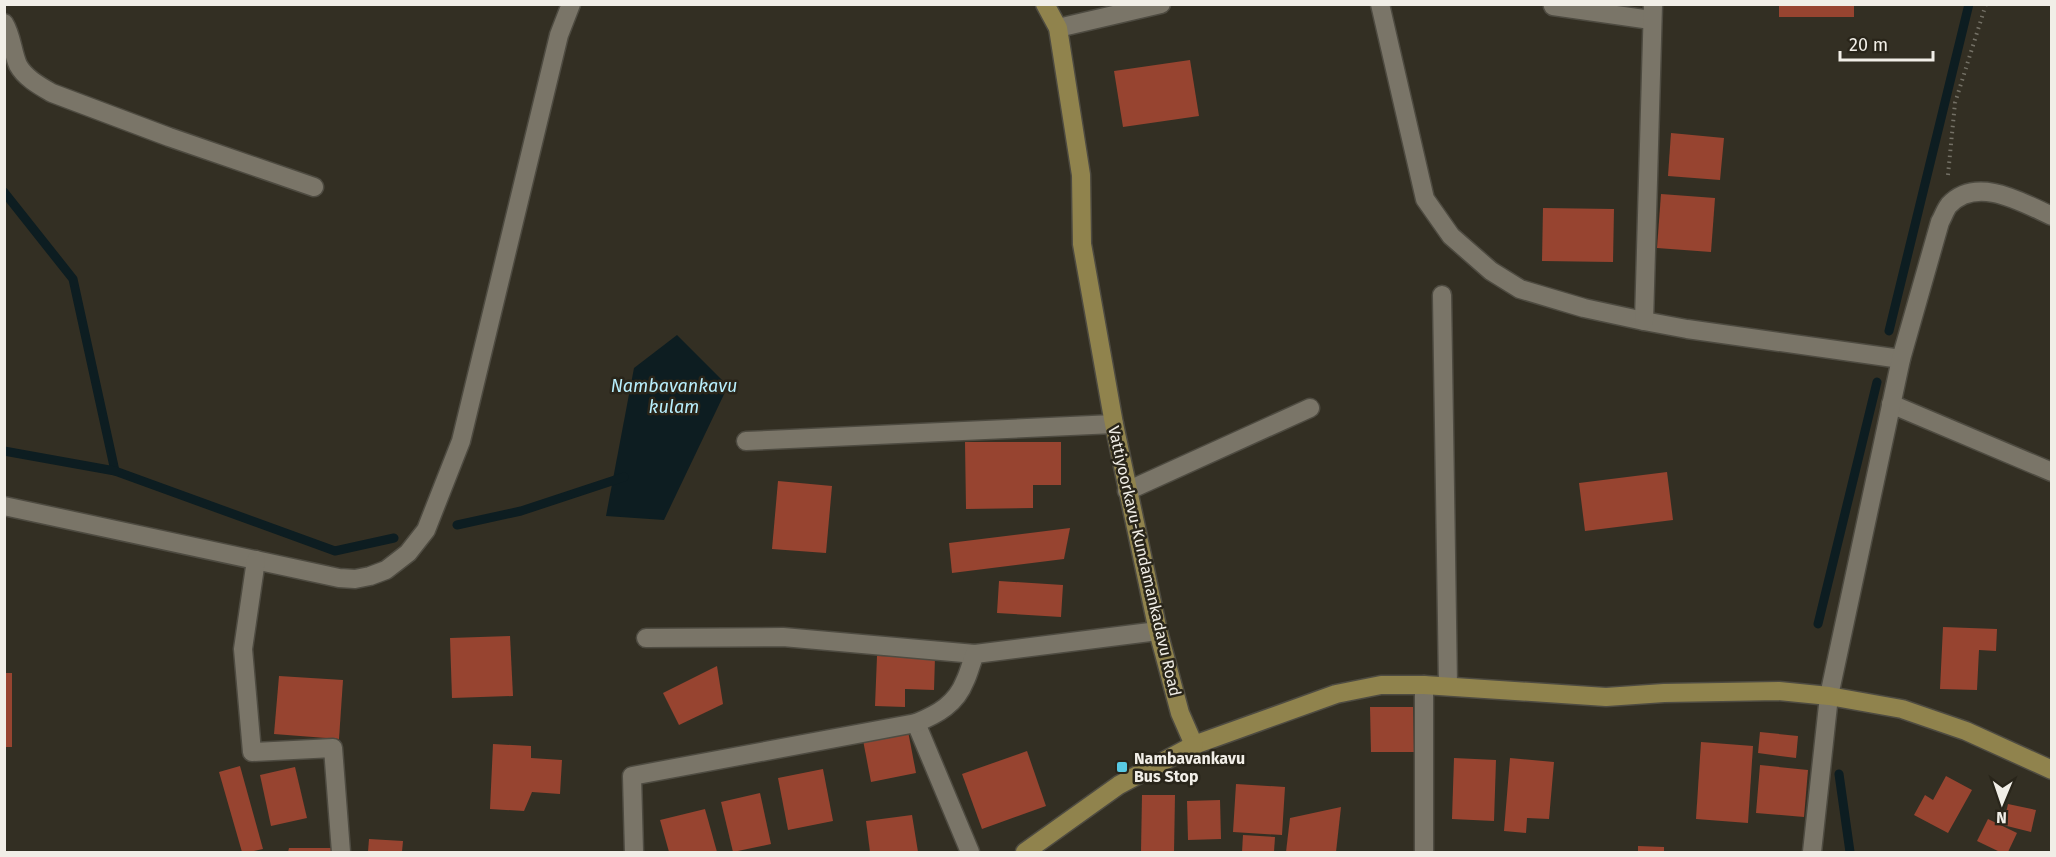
<svg xmlns="http://www.w3.org/2000/svg" width="2056" height="857" viewBox="0 0 2056 857" font-family="'Fira Sans',sans-serif">
	<style>
		.water { fill: #0d1d21 }
		.lines { fill: none; stroke-linecap: round; stroke-linejoin: round }
		.stream { stroke: #0d1d21; stroke-width: 9 }
		.building { fill: #974430 }
		.street-casing { stroke: #4e4b41; stroke-width: 21 }
		.secondary-casing { stroke: #4e4b41; stroke-width: 21 }
		.path { stroke: #747166; stroke-width: 4; stroke-dasharray: 1.5 4.5; stroke-linecap: butt }
		.street { stroke: #7a7568; stroke-width: 18 }
		.secondary { stroke: #90834d; stroke-width: 18 }
		.poi-dot { fill: #58c9e3; stroke: #29251a; stroke-width: 2 }
		.labels { text-anchor: middle; stroke-width: 5; stroke-linejoin: round; paint-order: stroke }
		.street-label { font-size: 16px; fill: #f1eee7; stroke: #29251a }
		.poi-label { font-size: 16px; font-weight: bold; fill: #f1eee7; stroke: #29251a; text-anchor: start }
		.water-label { font-size: 18px; font-style: italic; fill: #b8effd; stroke: #29251a }
	</style>
	<rect width="100%" height="100%" fill="#332f23"/>
	<path class="water" d="M677 335 728 386 664 520 606 516 634 368Z"/>
	<g class="lines">
		<g class="stream">
			<path d="M4 192 73 279 115 471"/>
			<path d="M1889 331 1969 4"/>
			<path d="M4 451 115 471 335 551 394 538"/>
			<path d="M457 525 521 511 624 477"/>
			<path d="M1818 624 1877 382"/>
			<path d="M1839 774 1850 852"/>
		</g>
	</g>
	<g class="building">
		<rect x="1779" y="5" width="75" height="12"/>
		<path d="M1190 60 1199 116 1123 127 1114 71Z"/>
		<path d="M1671 133 1724 138 1720 180 1668 176Z"/>
		<path d="M1661 194 1715 198 1711 252 1657 248Z"/>
		<path d="M1543 208 1614 209 1613 262 1542 261Z"/>
		<path d="M965 442H1061V485H1033V508L966 509Z"/>
		<path d="M1667 472 1673 520 1585 531 1579 483Z"/>
		<path d="M778 481 832 486 826 553 772 549Z"/>
		<path d="M1070 528 1064 559 952 573 949 543Z"/>
		<path d="M999 581 1063 585 1061 617 997 613Z"/>
		<path d="M1943 627 1997 629 1996 651 1979 650 1977 690 1940 689Z"/>
		<path d="M510 636 513 696 452 698 450 638Z"/>
		<path d="M877 656 935 657 934 690 905 689V707L875 706Z"/>
		<path d="M717 666 723 704 679 725 663 693Z"/>
		<rect x="4" y="673" width="8" height="74"/>
		<path d="M279 676 343 680 339 739 274 734Z"/>
		<path d="M1370 707H1413L1414 752H1371Z"/>
		<path d="M908 731 916 773 871 782 863 740Z"/>
		<path d="M1760 732 1798 736 1796 758 1758 753Z"/>
		<path d="M1701 742 1753 746 1748 823 1696 819Z"/>
		<path d="M493 744 531 746V758L562 760 560 794 532 792 524 811 490 809Z"/>
		<path d="M1027 751 1046 806 982 829 962 774Z"/>
		<path d="M1454 758 1496 760 1494 821 1452 819Z"/>
		<path d="M1510 758 1554 762 1549 819 1527 818 1526 833 1504 831Z"/>
		<path d="M1760 765 1808 770 1804 817 1756 813Z"/>
		<path d="M240 766 263 849 250 852H242L219 772Z"/>
		<path d="M295 767 307 818 271 826 260 775Z"/>
		<path d="M823 769 833 821 788 830 778 778Z"/>
		<path d="M1946 776 1972 790 1948 833 1914 815 1925 795 1933 800Z"/>
		<path d="M1236 784 1285 787 1282 835 1233 832Z"/>
		<path d="M760 793 771 844 733 852 721 802Z"/>
		<path d="M1142 795H1175L1174 852H1141Z"/>
		<path d="M1220 800 1221 839 1188 840 1187 801Z"/>
		<path d="M2008 804 2036 810 2031 832 2003 825Z"/>
		<path d="M1341 807 1336 852H1286L1290 818Z"/>
		<path d="M705 809 717 852H669L660 820Z"/>
		<path d="M912 815 918 852H870L866 821Z"/>
		<path d="M1988 819 2017 833 2008 852H2000L1977 841Z"/>
		<path d="M1243 835 1275 837 1274 852H1242Z"/>
		<path d="M369 839 403 841 402 852H368Z"/>
		<path d="M1638 846 1664 847V852H1638Z"/>
		<path d="M289 848H332V852H288Z"/>
	</g>
	<g class="lines">
		<defs>
			<g id="street">
				<path d="M1380 4 1425 199 1451 236 1491 271 1520 289 1584 308 1644 321 1687 329 1901 359"/>
				<path d="M1554 4 1553 6 1651 20"/>
				<path d="M4 23C12 36 12 51 18 65 25 78 40 86 52 93L169 137 314 187"/>
				<path d="M1058 28 1161 4"/>
				<path d="M1442 295 1448 686"/>
				<path d="M1644 321 1653 4"/>
				<path d="M1891 404 2052 472"/>
				<path d="M746 441 1114 424"/>
				<path d="M1127 491 1310 408"/>
				<path d="M4 506 339 578 355 579 370 576 386 570 408 553 426 530 461 441 559 35 571 4"/>
				<path d="M256 560 243 649 252 752 333 748 341 852"/>
				<path d="M646 638 783 637 975 654"/>
				<path d="M916 723 970 852"/>
				<path d="M634 852 632 776 916 723C938 714 956 704 965 681 969 673 971 663 975 654L1158 631"/>
				<path d="M1424 852V685"/>
				<path d="M1812 852 1829 696 1901 359 1940 222C1943 217 1945 210 1949 205 1977 175 2023 203 2052 216"/>
			</g>
			<g id="secondary">
				<path d="M1045 4 1058 28 1081 175 1082 244 1114 424 1158 631 1180 713 1194 745 1336 694 1381 685H1424L1606 697 1664 693 1779 691 1829 696 1902 709 1966 731 2052 770"/>
				<path d="M1025 852 1119 785 1194 745"/>
			</g>
		</defs>
		<use href="#street" class="street-casing"/>
		<use href="#secondary" class="secondary-casing"/>
		<path class="path" d="M1948 175 1955 103 1986 4"/>
		<use href="#street" class="street"/>
		<use href="#secondary" class="secondary"/>
	</g>
	<rect class="poi-dot" x="1116" y="761" width="12" height="12" rx="3"/>
	<g class="labels">
		<g class="street-label">
			<text transform="translate(1145 561) rotate(77)" y="6">Vattiyoorkavu-Kundamankadavu Road</text>
		</g>
		<g class="poi-label">
			<text x="1134" y="764">Nambavankavu<tspan x="1134" dy="18">Bus Stop</tspan></text>
		</g>
		<g class="water-label">
			<text x="674" y="392">Nambavankavu<tspan x="674" dy="21">kulam</tspan></text>
		</g>
	</g>
	<rect width="2056" height="857" fill="none" stroke="#f1eee7" stroke-width="12"/>
	<g transform="translate(2002 803) rotate(182)" stroke="#29251a" stroke-width="4.5" paint-order="stroke">
	<path d="M0-4.5L10 22L0 15L-10 22Z" fill="#f1eee7"/>
	<text y="-9" font-size="16" font-weight="bold" text-anchor="middle" fill="#f1eee7">N</text>
	</g>
	<path d="M1840 51v9h93v-9" fill="none" stroke="#f1eee7" stroke-width="3"/>
	<text x="1849" y="51" font-size="18" fill="#f1eee7" stroke="#29251a" stroke-width="4.5" paint-order="stroke">20 m</text>
</svg>
